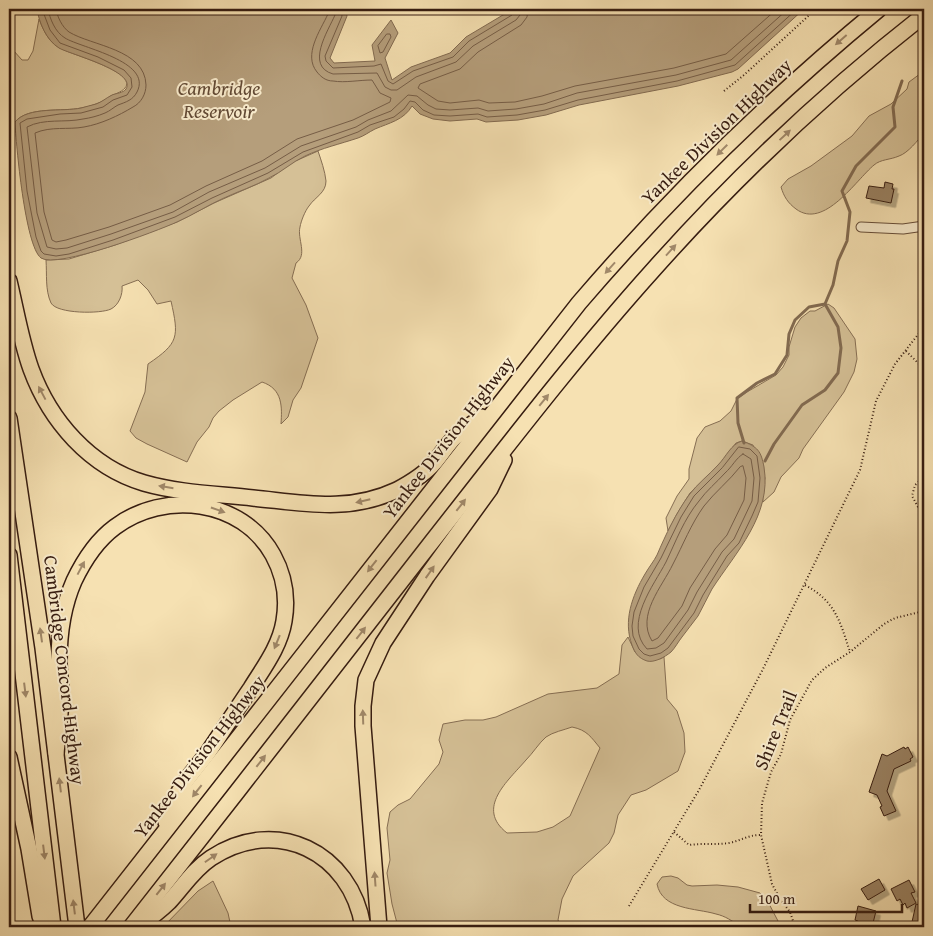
<svg xmlns="http://www.w3.org/2000/svg" width="933" height="936" viewBox="0 0 933 936" font-family="'Gentium Book Plus',serif">
	<style>
		.green { fill: #d5c096; stroke: #866e53; fill-rule: evenodd }
		.water { fill: #b59e7b; stroke: #826a50 }
		.lines { fill: none; stroke-linecap: round; stroke-linejoin: round }
		.shore { stroke: #765d46; stroke-width: 1 }
		.stream { stroke: #826a50; stroke-width: 3 }
		.building { fill: #9a8264; stroke: #361c10; filter: url(#shadow) }
		.street-casing { stroke: #664d38; stroke-width: 11 }
		.highway-casing { stroke: #361c10; stroke-width: 18 }
		.path { stroke: #361c10; stroke-width: 2; stroke-dasharray: 1 2.5; stroke-linecap: butt }
		.street { stroke: #f9eccd; stroke-width: 9 }
		.highway { stroke: #f6e1b2; stroke-width: 15 }
		.oneway { fill: #a08869 }
		.labels { text-anchor: middle; stroke-width: 4; stroke-linejoin: round; paint-order: stroke }
		.street-label { font-size: 19px; fill: #361c10; stroke: #f9eccd }
		.water-label { font-size: 20px; font-style: italic; fill: #624a35; stroke: #f9eccd }
	</style>
	<defs>
		<filter id="shadow"><feDropShadow dx="4.5" dy="4.5" stdDeviation="0" flood-color="#0004"/></filter>
	</defs>
	<rect width="100%" height="100%" fill="#f6e1b2"/>
	<filter id="stains"><feTurbulence type="fractalNoise" baseFrequency=".004" numOctaves="4"/><feColorMatrix values="0 0 0 0 .2 0 0 0 0 .09 0 0 0 0 .02 0 0 0 .5 -.17"/></filter>
	<radialGradient id="worn" r=".72"><stop offset=".6" stop-color="#630" stop-opacity="0"/><stop offset="1" stop-color="#630" stop-opacity=".3"/></radialGradient>
	<g class="green">
		<path d="M39 19C43 29 48 41 58 47 69 55 161 77 113 95 109 96 107 100 103 101 97 104 88 107 81 108 63 112 28 106 15 122L9 107V52L13 50 22 60H28L33 51Z"/>
		<path d="M924 71V133C918 140 908 153 899 156 890 160 881 159 874 165 856 180 824 230 796 209 788 203 784 197 781 187L788 179 811 166 852 136 869 116 891 104 907 89 909 82Z"/>
		<path d="M318 151C321 160 325 171 326 181 326 193 315 197 309 206 305 211 301 221 300 227 297 239 308 255 296 263L292 278 306 305 318 338 301 388 293 400 288 417 281 424C282 407 283 389 262 382L233 400 219 411 213 418 209 427 197 442 187 462 147 444 136 438 130 431 145 392 148 364C179 343 179 337 171 301L157 304 148 290 138 280 122 286C123 294 119 305 111 309 101 314 57 314 51 303 45 290 47 274 46 260L69 259 115 245 177 222 214 203 271 178 291 163Z"/>
		<path d="M828 304 834 308 855 339 857 359 854 372 844 392 803 449 799 458 781 477 774 492 763 502 762 493 765 478 753 445 742 441 736 443 719 465 690 493 677 514 668 531 666 518 677 496 689 479V469L697 438 705 427 720 421 731 411 737 399 747 392 776 375 783 367 789 355V347L795 327 801 318 810 311H815Z"/>
		<path d="M628 637 635 652 660 659 664 657 667 699 677 711 684 733 685 752 678 771 646 790 631 795 618 815 614 833 609 843 573 876 562 899 558 920 561 927H398L392 904 387 873 390 860 387 828 390 812 398 805 410 799 439 764 443 752 439 740 443 724 465 720H483L496 717 548 694 597 688 619 674 622 645ZM572 727C587 730 591 737 600 748L570 816 553 827 537 832 507 833C475 808 508 781 526 760 533 753 539 743 546 737 553 732 564 730 572 727Z"/>
		<path d="M671 876 678 878 687 885 692 886 717 885 738 887 760 893 767 900 778 921 779 927H740C733 921 725 916 716 914 696 908 662 910 657 884L662 877Z"/>
		<path d="M213 881 228 913 231 927H163L198 891Z"/>
	</g>
	<g class="water">
		<path d="M37 9H346L347 16 330 58 334 63 375 61 372 45 391 20 398 33 385 58 392 80 411 67 450 53 466 37 513 9H804L738 69 732 72 678 86 579 105 546 115 518 120 486 122 477 119 450 121 433 119 420 114 412 106C404 120 389 123 375 129 369 132 364 136 358 138 340 144 322 148 305 156 292 162 282 172 269 178 255 186 239 191 224 198 208 205 193 215 177 222 157 231 57 269 41 258 25 246 16 144 15 122 28 106 63 112 81 108 86 107 91 105 96 104 102 102 106 98 112 95 117 93 123 93 126 89 137 71 69 54 59 48 46 40 39 22 37 9Z"/>
		<path d="M742 441C758 447 761 451 764 467 772 515 736 552 712 589 707 598 703 607 698 616 693 623 687 630 682 637 678 642 675 648 671 652 665 657 654 663 647 661 638 658 635 653 632 645 623 621 632 596 645 574 649 567 654 561 657 555 666 534 676 513 689 495 697 484 709 475 718 465 726 457 731 444 742 441Z"/>
	</g>
	<g class="lines">
		<g class="shore">
			<path d="M42 9 50 30 60 43 98 57 124 70 131 78 132 87 127 95 113 100 103 107 81 113 60 114 27 119 20 123 27 191 36 237 41 251 44 254 56 256 69 254 113 240 175 217 212 198 268 173 303 152 358 132 370 125 394 117 404 109 410 101 415 102 423 110 434 115 450 116 478 114 487 117 517 115 545 110 578 100 677 81 735 65 797 9"/>
			<path d="M48 9C50 19 55 32 65 38 81 48 153 61 137 92 133 100 126 102 118 105 114 107 110 111 105 113 98 116 90 118 83 119 65 123 44 118 27 127L37 213 47 247 56 249 67 248 111 234 173 212 209 192 265 168 301 146 356 127 368 120 391 111 408 95 417 96 428 105 436 109 450 110 478 108 488 111 516 109 544 104 577 93 676 75 731 60 788 9"/>
			<path d="M56 9C57 16 62 27 69 32 92 46 145 49 146 85 146 94 141 103 133 107 118 116 101 124 84 127 68 130 51 126 35 133L44 212 52 240 56 242 66 240 109 227 170 205 206 186 262 161 297 139 353 120 390 102 391 98 380 93 372 80C359 80 345 83 333 81 326 81 321 77 317 72 303 55 320 31 328 14V9"/>
			<path d="M335 9V15C328 31 305 66 333 74L377 73 385 87 391 90H397L416 77 456 62 473 46 516 20 520 15V9"/>
			<path d="M341 9 342 16 325 56 326 61 333 68 374 66 381 64 388 81 393 84 413 71 453 57 469 41 512 15 514 9"/>
			<path d="M528 9 527 17 521 25 478 52 460 69 420 84 418 88 438 101 450 103 479 100 489 103 515 102 542 96 575 86 674 68 726 54 777 9"/>
			<path d="M387 34H390L391 37 383 52 380 53 378 46Z"/>
			<path d="M739 447 750 449 757 456 760 478 758 502 752 516 739 543 727 556 703 595 694 613 668 648 661 653 650 656 644 654 639 649 633 636 632 626 634 612 644 587 661 558 681 517 694 496 722 468Z"/>
			<path d="M743 454 751 459 754 478 752 501 734 539 722 552 697 592 688 610 664 643 656 648 647 649C623 624 654 585 666 562 676 541 684 519 699 501 706 491 717 482 725 473 732 467 736 458 743 454Z"/>
			<path d="M743 466 746 478 744 500 727 535 715 549 690 588 682 606 658 638 652 641C636 615 662 587 673 564 683 545 691 524 704 506 715 492 729 481 740 467Z"/>
		</g>
		<g class="stream">
			<path d="M744 443 738 423 737 398 757 383 775 374 787 355 789 334 795 320 809 307 825 304 833 285 838 261 847 241 850 212 842 191 856 166 895 127 893 107 902 81"/>
			<path d="M765 461 774 444 802 405 825 390 838 373 841 348 838 327 825 304"/>
		</g>
	</g>
	<g class="building">
		<path d="M885 182 893 184 892 189H894L891 203 866 198 869 186 884 188Z"/>
		<path d="M904 747 905 749 908 747 913 757 910 759 911 761 894 769 887 791 896 811 884 816 880 807 882 806 877 795 869 792 882 754 887 756Z"/>
		<path d="M879 879 885 890 868 900 861 889Z"/>
		<path d="M909 880 915 892 911 893 916 903 907 908 905 903 903 905 900 899 897 901 891 889Z"/>
		<path d="M916 904 924 906V927H912L914 922H912Z"/>
		<path d="M858 906 876 911 872 927H857L858 921 855 920Z"/>
	</g>
	<g class="lines">
		<defs>
			<path id="street" d="M861 227 903 229 924 226"/>
			<g id="highway">
				<path d="M9 281C16 310 21 341 31 369 50 421 90 467 144 483 179 493 217 494 253 498 304 503 348 513 397 490 410 483 424 475 434 463 441 455 447 445 455 437 464 430 473 423 482 417"/>
				<path d="M9 418 43 648 77 927"/>
				<path d="M9 555 53 927"/>
				<path d="M56 753C58 735 60 717 61 700 62 687 59 675 59 662 59 635 63 606 74 581 84 560 96 541 115 527 164 490 242 499 273 555 284 575 288 598 284 621 280 646 264 667 251 688 236 710 222 732 207 754 198 766 187 778 180 790 174 800 170 811 166 822"/>
				<path d="M9 757 29 849 40 916 44 927"/>
				<path d="M139 926C149 919 160 911 169 902 183 887 193 870 211 858 276 815 351 852 363 927"/>
				<path d="M90 927 579 303C670 197 771 98 879 9"/>
				<path d="M131 927C230 801 329 674 427 548 501 454 574 358 654 269 736 177 827 91 924 15"/>
				<path d="M379 927 363 726V706L366 680 383 643 427 576 490 489 504 460"/>
			</g>
		</defs>
		<use href="#street" class="street-casing"/>
		<use href="#highway" class="highway-casing"/>
		<g class="path">
			<path d="M724 91 744 75 816 9"/>
			<path d="M906 351 924 369"/>
			<path d="M924 477 915 485 912 496 918 507 924 514"/>
			<path d="M805 585C835 601 840 621 850 652"/>
			<path d="M674 832 689 845C703 843 715 845 729 843 740 841 748 835 760 835"/>
			<path d="M629 906 699 790 763 669 860 470 876 401 895 364 924 327"/>
			<path d="M795 927 790 912 780 899 772 884 761 835 762 803 771 772 781 754 790 720 812 680 825 668 850 652 884 624 895 618 924 611"/>
		</g>
		<use href="#street" class="street"/>
		<use href="#highway" class="highway"/>
	</g>
	<defs><path id="oneway-solid" d="M-6-.8H1V-3.2L6.5 0L1 3.2V.8H-6Z" transform="scale(1.25)"/></defs>
	<g class="oneway">
		<use href="#oneway-solid" transform="translate(841 40) rotate(139)"/>
		<use href="#oneway-solid" transform="translate(785 135) rotate(-43)"/>
		<use href="#oneway-solid" transform="translate(722 150) rotate(135)"/>
		<use href="#oneway-solid" transform="translate(671 250) rotate(-48)"/>
		<use href="#oneway-solid" transform="translate(610 268) rotate(132)"/>
		<use href="#oneway-solid" transform="translate(42 393) rotate(-118)"/>
		<use href="#oneway-solid" transform="translate(544 400) rotate(-51)"/>
		<use href="#oneway-solid" transform="translate(166 487) rotate(-171)"/>
		<use href="#oneway-solid" transform="translate(363 501) rotate(167)"/>
		<use href="#oneway-solid" transform="translate(461 505) rotate(-52)"/>
		<use href="#oneway-solid" transform="translate(218 510) rotate(19)"/>
		<use href="#oneway-solid" transform="translate(372 566) rotate(128)"/>
		<use href="#oneway-solid" transform="translate(81 568) rotate(-62)"/>
		<use href="#oneway-solid" transform="translate(430 572) rotate(-55)"/>
		<use href="#oneway-solid" transform="translate(361 633) rotate(-52)"/>
		<use href="#oneway-solid" transform="translate(41 635) rotate(-98)"/>
		<use href="#oneway-solid" transform="translate(277 642) rotate(112)"/>
		<use href="#oneway-solid" transform="translate(25 690) rotate(83)"/>
		<use href="#oneway-solid" transform="translate(363 717) rotate(-92)"/>
		<use href="#oneway-solid" transform="translate(261 761) rotate(-52)"/>
		<use href="#oneway-solid" transform="translate(60 785) rotate(-97)"/>
		<use href="#oneway-solid" transform="translate(197 791) rotate(128)"/>
		<use href="#oneway-solid" transform="translate(44 852) rotate(83)"/>
		<use href="#oneway-solid" transform="translate(211 858) rotate(-35)"/>
		<use href="#oneway-solid" transform="translate(375 879) rotate(-94)"/>
		<use href="#oneway-solid" transform="translate(161 889) rotate(-52)"/>
		<use href="#oneway-solid" transform="translate(74 907) rotate(-97)"/>
	</g>
	<g class="labels">
		<g class="street-label">
			<text transform="translate(716 131) rotate(-44)" y="7">Yankee Division Highway</text>
			<text transform="translate(448 437) rotate(-52)" y="7">Yankee Division Highway</text>
			<text transform="translate(65 670) rotate(83)" y="7">Cambridge Concord Highway</text>
			<text transform="translate(775 730) rotate(-68)" y="7">Shire Trail</text>
			<text transform="translate(199 756) rotate(-52)" y="7">Yankee Division Highway</text>
		</g>
		<g class="water-label">
			<text x="219" y="95">Cambridge<tspan x="219" dy="23">Reservoir</tspan></text>
		</g>
	</g>
	<rect width="933" height="936" fill="none" stroke="#f6e1b2" stroke-width="30"/>
	<rect x="10" y="10" width="913" height="916" fill="none" stroke="#361c10" stroke-width="2.5"/>
	<rect x="15" y="15" width="903" height="906" fill="none" stroke="#361c10"/>
	<path d="M750 904v8h152v-8" fill="none" stroke="#361c10" stroke-width="2.5"/>
	<text x="758" y="904" font-size="15" fill="#361c10" stroke="#f9eccd" stroke-width="4" paint-order="stroke">100 m</text>
	<rect width="100%" height="100%" filter="url(#stains)"/>
	<rect width="100%" height="100%" fill="url(#worn)"/>
</svg>
